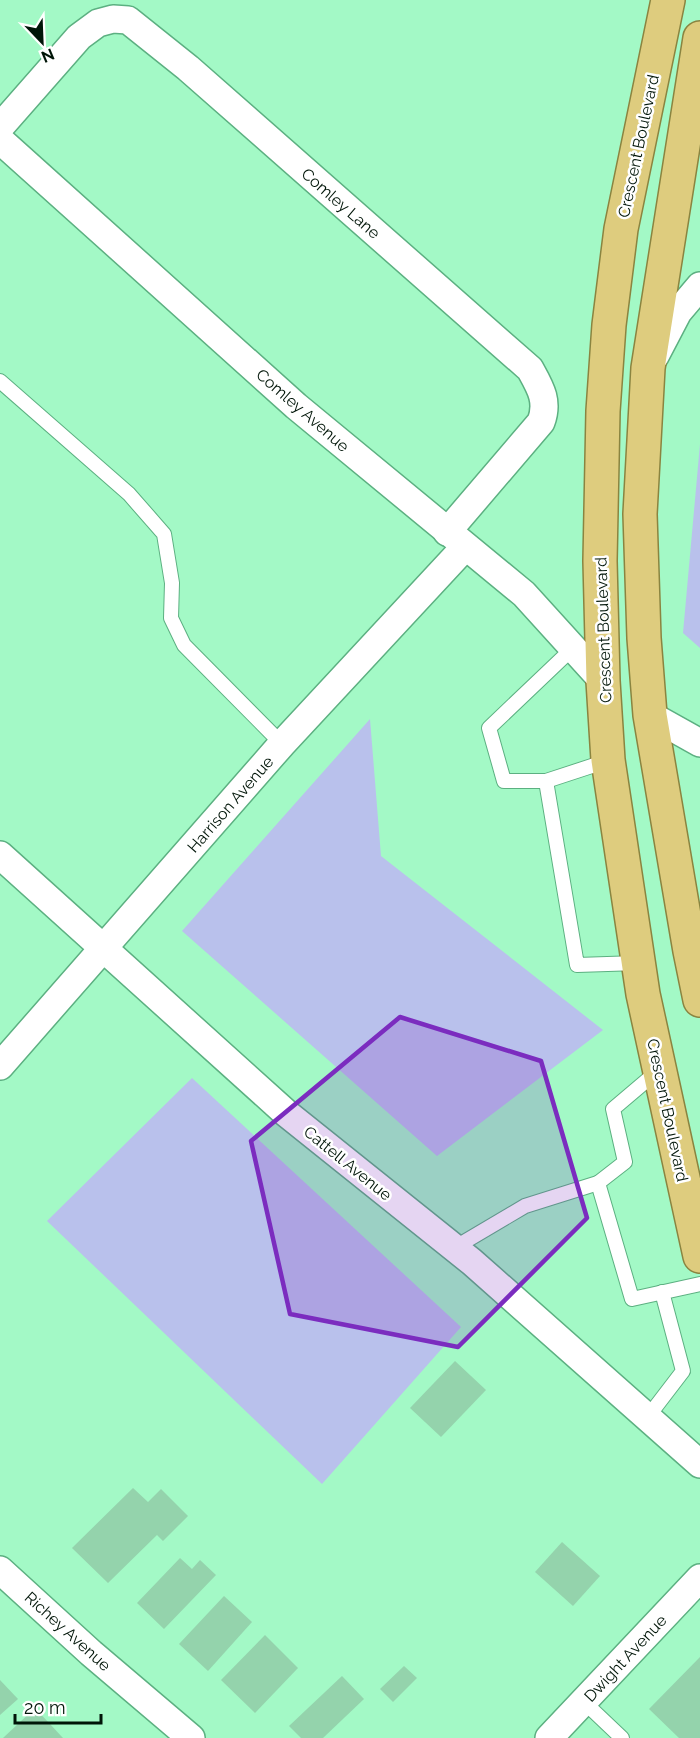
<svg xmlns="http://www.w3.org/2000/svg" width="700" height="1738" viewBox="0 0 700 1738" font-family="Raleway,sans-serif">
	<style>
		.green { fill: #b9c1ec }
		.building { fill: #94d3ac }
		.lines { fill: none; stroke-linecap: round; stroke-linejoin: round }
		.service-casing { stroke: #5cb081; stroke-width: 16 }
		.minor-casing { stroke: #5cb081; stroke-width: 30 }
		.trunk-casing { stroke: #8a8440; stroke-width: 36 }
		.service { stroke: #fff; stroke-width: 14 }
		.minor { stroke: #fff; stroke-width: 27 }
		.trunk { stroke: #decc7e; stroke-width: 33 }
		.marked { fill: #7b2cbf; fill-opacity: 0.2; stroke: #7b2cbf; stroke-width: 4.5; stroke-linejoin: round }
		.labels { text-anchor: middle; stroke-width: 5; stroke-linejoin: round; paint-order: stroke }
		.street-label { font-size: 16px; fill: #001508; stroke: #fff }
	</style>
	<rect width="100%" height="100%" fill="#a3f9c6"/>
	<g class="green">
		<path d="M700 444V648L683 633Z"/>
		<path d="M370 719 381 856 603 1030 437 1156 182 931Z"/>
		<path d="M192 1078 461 1327 322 1484 47 1221Z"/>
	</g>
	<g class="building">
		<path d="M455 1361 486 1390 441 1437 410 1408Z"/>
		<path d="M133 1488 148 1502 161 1489 188 1516 163 1541 157 1535 108 1583 72 1548Z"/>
		<path d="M562 1542 600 1576 573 1606 535 1572Z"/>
		<path d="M180 1558 192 1569 200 1560 216 1575 164 1629 137 1603Z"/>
		<path d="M224 1596 252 1622 208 1671 179 1644Z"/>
		<path d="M265 1635 298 1668 255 1713 221 1680Z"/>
		<path d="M700 1657V1738H679L649 1709Z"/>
		<path d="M404 1666 417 1678 393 1702 380 1689Z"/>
		<path d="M342 1676 364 1699 323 1738H301L289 1726Z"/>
		<path d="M0 1680 18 1699 0 1715Z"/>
		<path d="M35 1708 63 1738H3Z"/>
	</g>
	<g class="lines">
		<defs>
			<g id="service">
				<path d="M0 381 129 494 164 534 172 583 171 618 184 645 282 744"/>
				<path d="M607 761 546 781 577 965 638 963"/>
				<path d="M546 781H504L489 728 573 648"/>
				<path d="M659 1070 613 1109 625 1162 598 1183 632 1299 700 1284"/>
				<path d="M454 1248 525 1206 598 1183"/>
				<path d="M647 1418 683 1371 662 1292"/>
				<path d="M583 1701 622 1738"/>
			</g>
			<g id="minor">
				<path d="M0 127 79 37 98 23 113 19 128 20 188 68 530 369C540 387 549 401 541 422L447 532"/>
				<path d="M0 140 296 406 524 594 603 681"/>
				<path d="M655 356 678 312 700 286"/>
				<path d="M650 715 700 743"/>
				<path d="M0 855 286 1113 472 1262 700 1464"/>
				<path d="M0 1066 282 744 465 547"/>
				<path d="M0 1570 91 1653 191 1738"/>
				<path d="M549 1738 700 1578"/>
			</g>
			<g id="trunk">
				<path d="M668 0 621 229 609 325 603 411 600 561 603 681 608 760 643 994 700 1256"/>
				<path d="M700 38 648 368 640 514 644 638 650 715 690 951 700 1000"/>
			</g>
		</defs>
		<use href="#service" class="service-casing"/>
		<use href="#minor" class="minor-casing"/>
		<use href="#trunk" class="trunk-casing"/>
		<use href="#service" class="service"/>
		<use href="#minor" class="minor"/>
		<use href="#trunk" class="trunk"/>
	</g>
	<path class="marked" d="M400 1017 541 1061 587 1218 458 1347 290 1314 251 1141Z"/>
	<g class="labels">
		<g class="street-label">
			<text transform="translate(638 146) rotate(-78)" y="6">Crescent Boulevard</text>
			<text transform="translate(341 203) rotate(41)" y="6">Comley Lane</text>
			<text transform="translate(303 410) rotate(41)" y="6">Comley Avenue</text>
			<text transform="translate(603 630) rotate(-92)" y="6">Crescent Boulevard</text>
			<text transform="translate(230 804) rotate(-49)" y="6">Harrison Avenue</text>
			<text transform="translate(668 1110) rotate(78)" y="6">Crescent Boulevard</text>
			<text transform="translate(348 1163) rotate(39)" y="6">Cattell Avenue</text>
			<text transform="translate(68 1631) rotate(42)" y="6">Richey Avenue</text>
			<text transform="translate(625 1658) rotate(-47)" y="6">Dwight Avenue</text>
		</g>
	</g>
	<g transform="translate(42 42) rotate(157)" stroke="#ffffff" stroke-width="4.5" paint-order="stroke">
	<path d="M0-4.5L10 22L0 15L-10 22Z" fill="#001508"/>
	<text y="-9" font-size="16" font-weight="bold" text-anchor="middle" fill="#001508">N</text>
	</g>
	<path d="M15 1714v9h86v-9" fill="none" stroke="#001508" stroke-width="3"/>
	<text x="24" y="1714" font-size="18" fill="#001508" stroke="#ffffff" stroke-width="4.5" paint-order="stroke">20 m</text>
</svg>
